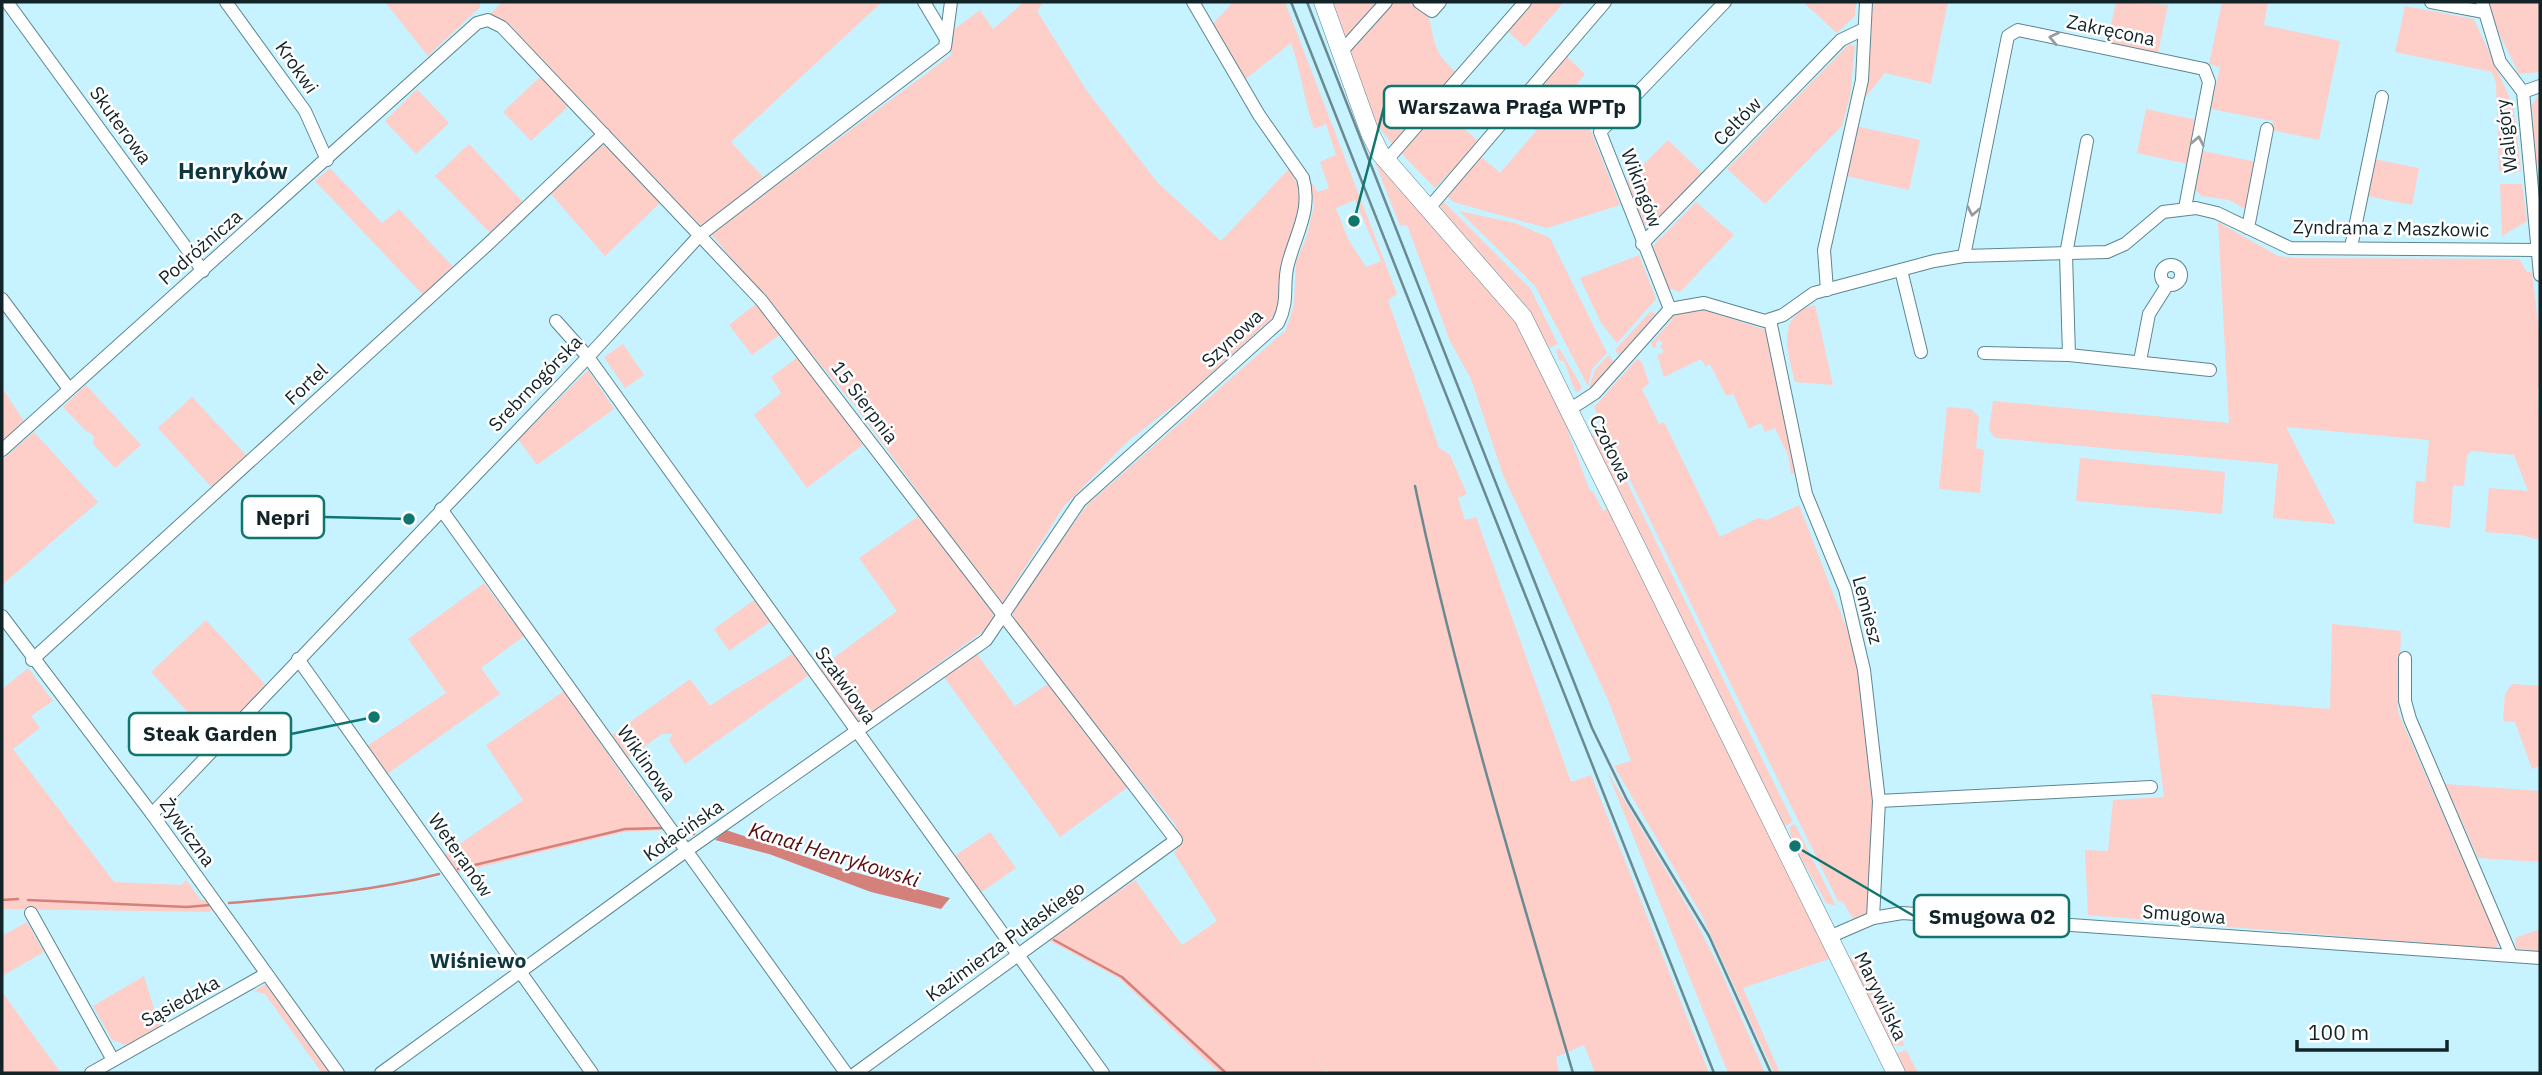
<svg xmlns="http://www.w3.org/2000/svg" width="2542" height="1075" viewBox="0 0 2542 1075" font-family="'IBM Plex Sans',sans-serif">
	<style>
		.green { fill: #fecec9; fill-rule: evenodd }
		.water { fill: #d5817b }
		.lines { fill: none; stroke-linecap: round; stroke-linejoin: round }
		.stream { stroke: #d5817b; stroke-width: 2.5 }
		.street-casing { stroke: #5c8690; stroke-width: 14 }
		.secondary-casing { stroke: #5c8690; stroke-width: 19 }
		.street { stroke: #fff; stroke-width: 12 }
		.secondary { stroke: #fff; stroke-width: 18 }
		.rail { stroke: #6a8a92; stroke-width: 2.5 }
		.oneway { stroke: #949c9e }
		.labels { text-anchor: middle; stroke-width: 5; stroke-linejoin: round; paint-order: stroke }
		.street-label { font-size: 19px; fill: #122428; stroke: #fff }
		.water-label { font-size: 21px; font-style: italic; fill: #5a0e11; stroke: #fff }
		.neighbourhood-label { font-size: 21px; font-weight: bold; fill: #0c3741; stroke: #fff }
		.quarter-label { font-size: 23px; font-weight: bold; fill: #0c3741; stroke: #fff }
		.leader { fill: none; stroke: #0f766e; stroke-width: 2.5 }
		.callout-dot { fill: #0f766e; stroke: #fff; stroke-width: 2.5 }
		.callout { fill: #fff; stroke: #0f766e; stroke-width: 2.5 }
		.callout-label { font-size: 21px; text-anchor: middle; font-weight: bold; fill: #122428 }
	</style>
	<rect width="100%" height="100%" fill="#c6f3ff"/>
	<g class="green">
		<path d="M385 2H480V7L428 56Z"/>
		<path d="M502 2H882L731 142 763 177 699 230 489 15Z"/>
		<path d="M1024 2H1044L1037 11 1087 91 1157 182 1221 241 1289 169 1304 197 1277 310 1270 320 1192 391 1128 441 1064 506 1001 605 855 406 711 234 951 55 952 31 980 10 993 29Z"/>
		<path d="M1233 2H1285L1397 294 1388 300 1439 448 1450 455 1467 494 1458 498 1465 520 1476 517 1571 782 1591 775 1709 1073H1595L1584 1045 1556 1057 1559 1073H1329L1326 1070 1320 1073H1219L1120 979 1048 940 1135 880 1182 945 1217 921 1174 853 1182 842 1175 824 1015 625 1012 609 1088 504 1286 330 1294 305 1296 262 1307 236 1314 205 1308 178 1318 192 1329 188 1320 162 1336 155 1326 124 1314 129C1304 100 1301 71 1291 43L1243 81 1210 27ZM1355 200 1381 261 1366 267 1348 239 1336 208Z"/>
		<path d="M1313 2H1318L1371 152 1510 309 1571 430 1568 432 1590 491H1593L1603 511 1607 509 1622 532 1832 958 1743 988 1780 1073H1774L1701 914 1614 766 1631 761 1609 702 1503 475 1471 379 1450 341 1407 225 1400 226Z"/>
		<path d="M1333 2H1382L1347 42Z"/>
		<path d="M1390 2C1445 2 1422 30 1443 59 1448 65 1454 70 1459 75L1394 146 1377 125 1348 51Z"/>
		<path d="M1530 2H1564L1525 47 1506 30Z"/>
		<path d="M1803 2H1856L1855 16 1837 33Z"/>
		<path d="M1870 2H1948L1931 84 1885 73 1860 104 1872 33Z"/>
		<path d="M2116 2 2168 5 2158 53 2107 43Z"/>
		<path d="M2222 2H2268L2264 25 2340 41 2319 140 2272 130 2273 121 2211 109 2220 67 2209 64Z"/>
		<path d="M2489 2H2540V72L2519 74 2492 19Z"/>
		<path d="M2405 6 2474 19 2513 105 2521 170 2514 173 2499 171 2496 83 2492 72 2395 52Z"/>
		<path d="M1849 44 1855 46 1850 96 1842 126 1765 204 1727 169Z"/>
		<path d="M1564 54 1585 74 1574 88 1620 205 1547 228 1453 202 1444 193 1477 153 1500 173 1536 131 1514 112Z"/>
		<path d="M541 76 569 106 531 141 503 112Z"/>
		<path d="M417 89 449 123 416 154 385 121Z"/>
		<path d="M2540 93V165H2536L2532 105Z"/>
		<path d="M1448 97 1460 125 1479 142 1435 188 1400 152Z"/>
		<path d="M2146 109 2197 120 2188 164 2137 153Z"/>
		<path d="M1855 126 1920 140 1909 190 1846 176Z"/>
		<path d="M1668 140 1702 173 1653 226 1644 225 1627 181Z"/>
		<path d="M605 142 661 202 605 256 550 193Z"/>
		<path d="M469 144 523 202 490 233 435 176Z"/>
		<path d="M2203 151 2257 162 2247 210 2229 200 2201 196 2195 189Z"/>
		<path d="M2374 159 2419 168 2412 205 2367 196Z"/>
		<path d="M330 168 382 223 399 209 453 267 423 295 315 181Z"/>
		<path d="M2500 184H2522L2527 221 2502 236Z"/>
		<path d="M1441 199 1530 288 1558 344 1550 348 1440 210Z"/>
		<path d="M1696 202 1734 235 1680 292 1668 288 1653 246Z"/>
		<path d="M1459 211 1515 223 1550 238 1607 353 1592 369 1588 386 1535 286Z"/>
		<path d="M2218 222 2278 256 2294 258 2519 259 2527 272H2532L2540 340V386L2537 389 2540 429V540L2521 535 2485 532 2489 488 2528 491 2514 455 2472 451 2467 455 2464 486 2453 485 2450 528 2413 523 2416 481 2425 482 2429 440 2286 427 2336 524 2273 518 2278 464 1995 438 1989 430 1993 401 2229 423Z"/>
		<path d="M1639 255 1656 299 1617 343 1601 323 1580 278Z"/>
		<path d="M757 303 781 334 752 355 729 325Z"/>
		<path d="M1815 305 1833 385 1795 382C1788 353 1774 316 1815 305Z"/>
		<path d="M1702 309 1766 330 1796 473 1791 474 1788 455 1775 428 1765 432 1761 423 1749 429 1733 394 1726 396 1710 364 1705 366 1701 359 1664 377 1657 355 1664 352 1660 346 1663 343 1659 340 1655 344 1657 347 1653 348 1651 343 1672 320 1670 317 1672 315Z"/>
		<path d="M1651 311 1658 316 1619 355 1615 350Z"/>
		<path d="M623 344 644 375 625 388 604 357Z"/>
		<path d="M1559 348 1582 387 1579 392 1575 391 1564 361H1560L1556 351Z"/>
		<path d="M1609 355 1615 364 1588 391 1595 370Z"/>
		<path d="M798 357 865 443 807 488 754 415 781 393 771 377Z"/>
		<path d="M1637 359 1642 362 1649 383 1642 389 1659 424 1664 422 1720 537 1758 518 1767 520 1799 505 1850 637 1858 672 1875 804 1869 913 1853 919 1843 902 1838 901 1594 407Z"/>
		<path d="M588 370 614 409 537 465 518 439Z"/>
		<path d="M86 385 141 445 115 468 93 444 94 436 85 430 63 407Z"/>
		<path d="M2 388 24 421 2 442Z"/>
		<path d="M192 397 247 456 213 489 158 428Z"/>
		<path d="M1947 407 1971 409 1979 417 1976 448 1984 450 1980 493 1939 489Z"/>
		<path d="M1602 431 1793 822 1785 826 1787 839 1590 437Z"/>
		<path d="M34 432 98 502 2 585V460Z"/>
		<path d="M2080 458 2225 472 2222 514 2076 501Z"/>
		<path d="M920 515 994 615 989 627 858 722 820 668 897 611 859 558Z"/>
		<path d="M484 583 524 636 481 668 500 694 387 774 367 746 446 693 408 639Z"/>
		<path d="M754 600 770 622 729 651 714 629Z"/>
		<path d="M206 620 266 685 213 740 151 672Z"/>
		<path d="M2332 624 2401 631 2398 712 2498 941 2497 949 2088 915 2085 850 2108 851 2113 800 2164 797 2151 694 2330 709Z"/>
		<path d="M793 653 808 676 685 764 669 741 672 734H662L628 758 612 735 690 679 710 706C738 686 764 673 793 653Z"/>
		<path d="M977 654 1015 706 1048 684 1128 787 1060 837 944 677Z"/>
		<path d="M28 668 53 701 31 716 40 728 13 749 114 882 181 885 186 880 201 900 207 901 213 909 209 912 2 909V689Z"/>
		<path d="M2512 684 2540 686V766L2532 769 2515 722 2503 721 2505 694Z"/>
		<path d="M564 691 637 796 641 793 666 830 624 832 456 873 444 855 523 800 486 745Z"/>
		<path d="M1607 771 1694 918 1719 967 1765 1073H1728Z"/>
		<path d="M2445 784 2539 791 2540 862 2478 858Z"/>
		<path d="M1795 824 1836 906 1826 903C1814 877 1793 852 1789 827Z"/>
		<path d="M990 832 1016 868 979 894 953 857Z"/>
		<path d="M27 922 44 952 2 976V936Z"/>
		<path d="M2540 929V952L2516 948 2515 938Z"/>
		<path d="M1858 955 1862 957 1905 1046 1891 1045 1849 959Z"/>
		<path d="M144 976 160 1028 129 1046 112 1040 93 1006Z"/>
		<path d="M266 984 331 1073H322L265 994 254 991Z"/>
		<path d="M2 992 61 1073H2Z"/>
		<path d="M1906 1050 1918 1073H1902L1893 1055Z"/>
	</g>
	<path class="water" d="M726 830 846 870 950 898 941 909 871 892 769 854 715 840Z"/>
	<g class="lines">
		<g class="stream">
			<path d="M685 832 694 834"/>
			<path d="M458 869 625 829 665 828"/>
			<path d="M2 900 18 899"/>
			<path d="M28 900 187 907 210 905"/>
			<path d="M229 903C299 897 370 892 439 874"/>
			<path d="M1054 940 1122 977 1226 1073"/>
		</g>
		<defs>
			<g id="street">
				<path d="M7 2 203 271"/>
				<path d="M226 2 305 111 327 160"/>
				<path d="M924 2 946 39"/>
				<path d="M1419 2 1432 11 1440 2"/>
				<path d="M2431 2 2484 12"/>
				<path d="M2482 2 2500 62 2523 92 2540 275"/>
				<path d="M1341 52 1386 2"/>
				<path d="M2523 92 2540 86"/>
				<path d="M1386 161 1525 2"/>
				<path d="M1429 208 1605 2"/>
				<path d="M2248 228 2267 129"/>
				<path d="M1642 244 1841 40 1864 29"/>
				<path d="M2351 247 2382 97"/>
				<path d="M1964 256 2008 36 2018 30 2204 69 2209 82 2185 208"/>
				<circle cx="2171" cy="275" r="10"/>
				<path d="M1901 270 1921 352"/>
				<path d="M1827 290 1824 250 1862 80 1866 2"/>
				<path d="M2 299 69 389"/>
				<path d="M1670 309 1600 132 1725 2"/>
				<path d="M1770 320 1806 494 1845 589 1864 670 1879 801 1873 918"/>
				<path d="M556 321 588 357 1103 1073"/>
				<path d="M1984 353 2069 355 2210 370"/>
				<path d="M2069 355 2066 254 2087 141"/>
				<path d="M2140 361 2149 314 2168 284"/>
				<path d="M1569 410 1595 393 1670 309 1704 303 1765 321 1783 315 1814 293 1934 261 1964 256 2107 252 2125 244 2163 212 2196 208 2217 213 2290 248 2538 250"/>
				<path d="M2 450 477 23 488 20 502 27 761 300 1176 840 856 1073"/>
				<path d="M441 509 846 1073"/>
				<path d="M2 616 152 814 338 1073"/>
				<path d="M2405 658V701L2410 719 2511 955"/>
				<path d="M298 659 592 1073"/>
				<path d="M32 660 487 245 604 134"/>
				<path d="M1879 801 2151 787"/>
				<path d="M152 814 588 357 700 235 945 47 951 2"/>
				<path d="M31 913 113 1060"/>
				<path d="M1829 937 1873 918 1902 913 2540 958"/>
				<path d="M91 1073 266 974"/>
				<path d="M381 1073 686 851 986 640 1080 501 1278 323C1290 299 1282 286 1288 264 1296 233 1312 210 1303 178L1259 115 1193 2"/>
			</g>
			<path id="secondary" d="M1323 2 1370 133 1380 153 1523 317 1896 1073"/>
		</defs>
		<use href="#street" class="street-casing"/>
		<use href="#secondary" class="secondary-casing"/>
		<use href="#street" class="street"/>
		<use href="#secondary" class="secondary"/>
		<g class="rail">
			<path d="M1291 2 1714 1073"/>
			<path d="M1307 2 1592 728 1627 800 1709 936 1771 1073"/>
			<path d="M1415 486C1457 685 1516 878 1573 1073"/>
		</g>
	</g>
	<defs><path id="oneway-chevron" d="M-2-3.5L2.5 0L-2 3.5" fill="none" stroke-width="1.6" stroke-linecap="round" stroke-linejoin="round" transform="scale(1.75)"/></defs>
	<g class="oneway">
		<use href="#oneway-chevron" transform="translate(2054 38) rotate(-168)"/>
		<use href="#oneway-chevron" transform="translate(2198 141) rotate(-79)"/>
		<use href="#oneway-chevron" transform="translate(1973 211) rotate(101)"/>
	</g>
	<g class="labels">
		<g class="street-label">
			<text transform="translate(2111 30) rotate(12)" y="7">Zakręcona</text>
			<text transform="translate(297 67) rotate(55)" y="7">Krokwi</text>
			<text transform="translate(1737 121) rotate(-46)" y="7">Celtów</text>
			<text transform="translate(121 125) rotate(54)" y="7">Skuterowa</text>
			<text transform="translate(2506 136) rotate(-97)" y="7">Waligóry</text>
			<text transform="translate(1642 188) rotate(69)" y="7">Wikingów</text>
			<text transform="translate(2391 228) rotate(1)" y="7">Zyndrama z Maszkowic</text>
			<text transform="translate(200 247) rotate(-41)" y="7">Podróżnicza</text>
			<text transform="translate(1232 338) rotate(-43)" y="7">Szynowa</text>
			<text transform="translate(535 383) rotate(-46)" y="7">Srebrnogórska</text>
			<text transform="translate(306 384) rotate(-43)" y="7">Fortel</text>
			<text transform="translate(865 402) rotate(53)" y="7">15 Sierpnia</text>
			<text transform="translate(1611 448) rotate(64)" y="7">Czołowa</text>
			<text transform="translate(1868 610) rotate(75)" y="7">Lemiesz</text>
			<text transform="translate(846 685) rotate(54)" y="7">Szałwiowa</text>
			<text transform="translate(647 763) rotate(55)" y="7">Wiklinowa</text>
			<text transform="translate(683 830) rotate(-35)" y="7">Kołacińska</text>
			<text transform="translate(188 832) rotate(54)" y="7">Żywiczna</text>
			<text transform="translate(461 855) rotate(55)" y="7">Weteranów</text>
			<text transform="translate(2184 914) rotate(4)" y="7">Smugowa</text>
			<text transform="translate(1005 941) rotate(-36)" y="7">Kazimierza Pułaskiego</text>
			<text transform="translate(1881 996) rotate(64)" y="7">Marywilska</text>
			<text transform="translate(180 1001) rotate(-29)" y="7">Sąsiedzka</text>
		</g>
		<g class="water-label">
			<text transform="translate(834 855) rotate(17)" y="7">Kanał Henrykowski</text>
		</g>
		<g class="neighbourhood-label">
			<text x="478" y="968">Wiśniewo</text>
		</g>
		<g class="quarter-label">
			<text x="233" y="179">Henryków</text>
		</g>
	</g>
	<path class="leader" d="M1354 221L1384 107M409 519L324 517M374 717L291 734M1795 846L1914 916"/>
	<g class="callout-dot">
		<circle cx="1354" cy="221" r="7"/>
		<circle cx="409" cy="519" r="7"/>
		<circle cx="374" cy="717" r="7"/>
		<circle cx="1795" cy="846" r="7"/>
	</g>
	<g class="callout">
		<rect x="1384" y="86" width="256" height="42" rx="7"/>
		<rect x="242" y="496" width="82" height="42" rx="7"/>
		<rect x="129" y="713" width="162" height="42" rx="7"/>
		<rect x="1914" y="895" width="155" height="42" rx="7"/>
	</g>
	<g class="callout-label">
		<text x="1512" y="114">Warszawa Praga WPTp</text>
		<text x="283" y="525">Nepri</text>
		<text x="210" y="741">Steak Garden</text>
		<text x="1992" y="924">Smugowa 02</text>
	</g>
	<rect width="2542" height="1075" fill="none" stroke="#122428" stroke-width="7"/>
	<path d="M2297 1040v10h150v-10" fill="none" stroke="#122428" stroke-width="3.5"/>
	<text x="2308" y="1040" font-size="21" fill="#122428" stroke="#ffffff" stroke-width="5" paint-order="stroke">100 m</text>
</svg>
